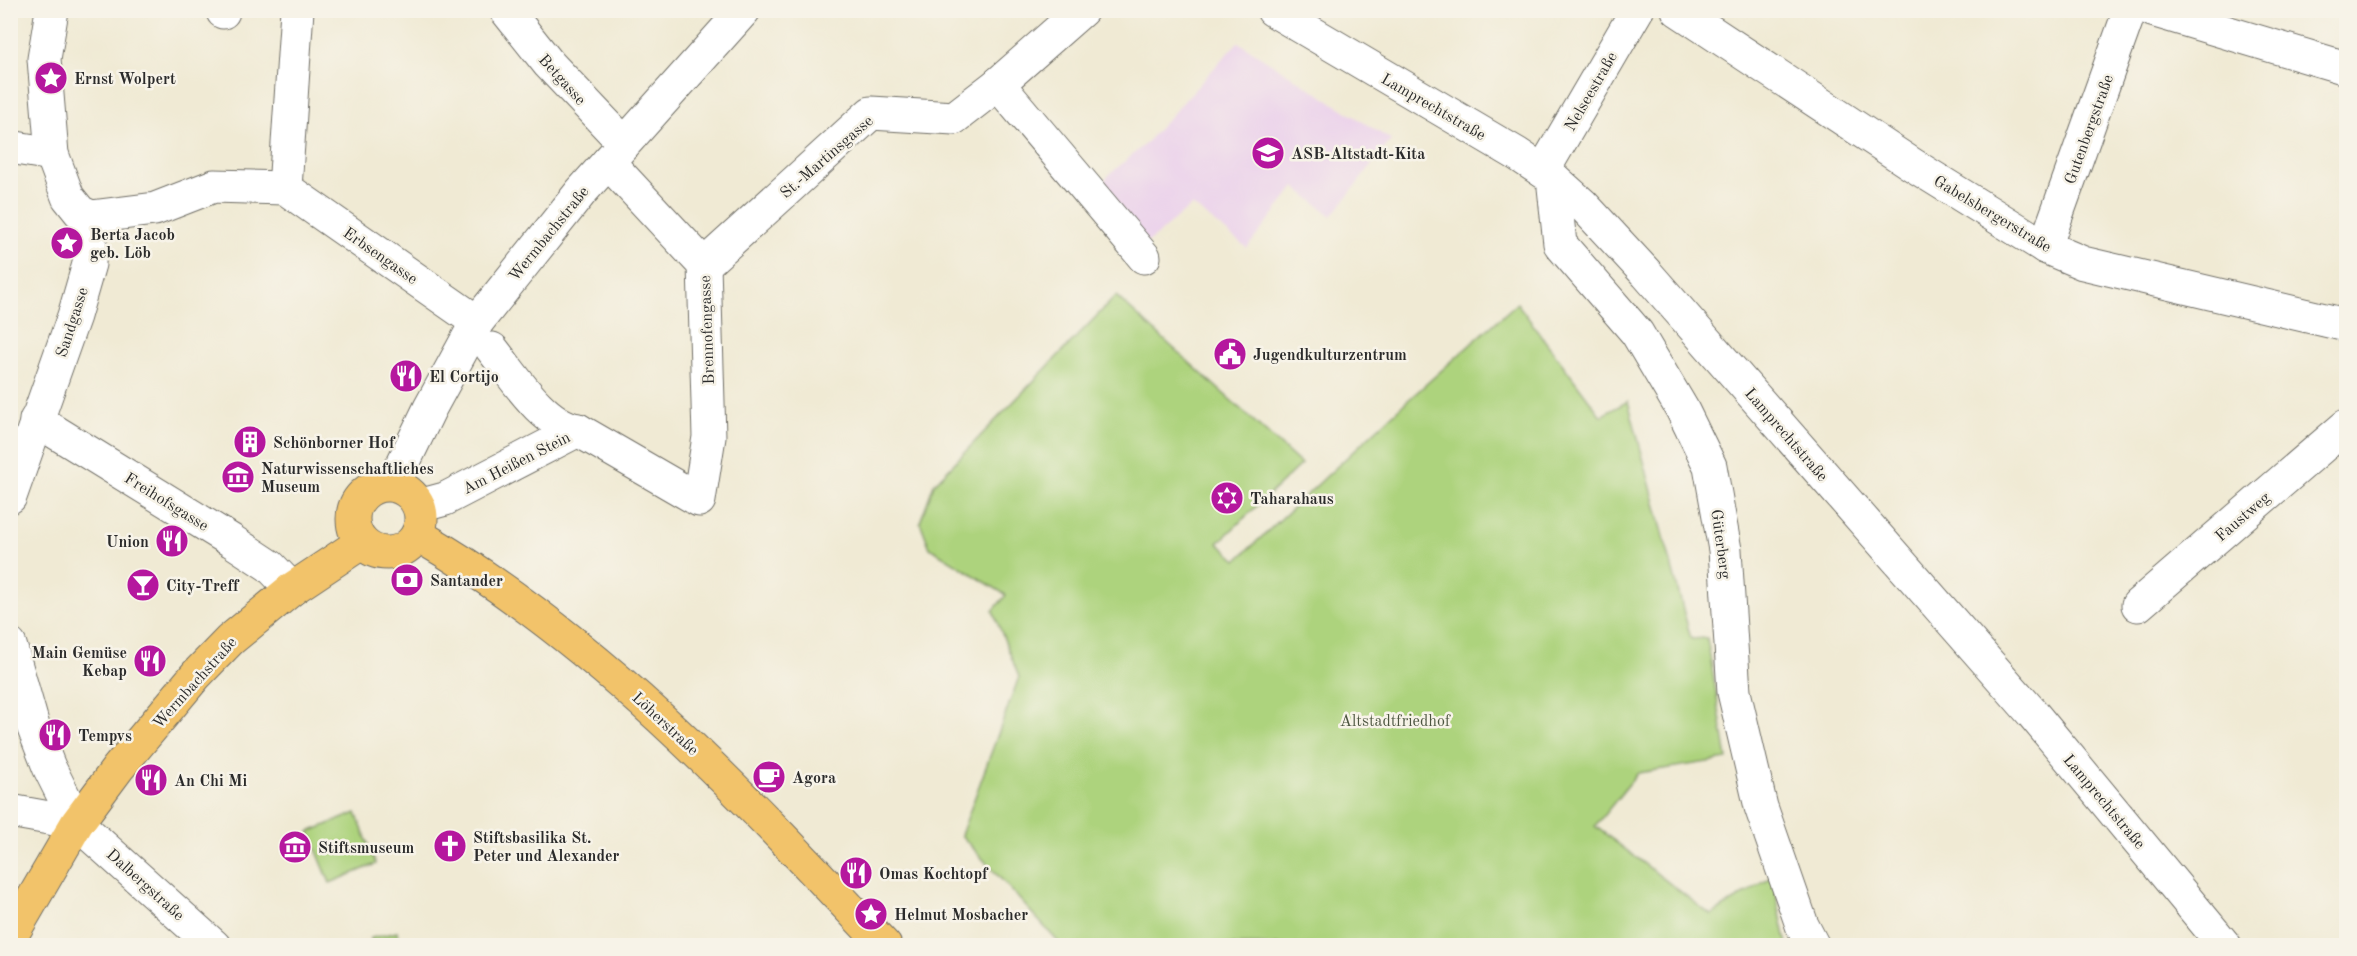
<svg xmlns="http://www.w3.org/2000/svg" width="2357" height="956" viewBox="0 0 2357 956" font-family="'Old Standard TT',serif">
	<style>
		.built { fill: #ebd1eb }
		.green { fill: #add37d; stroke: #6c7f54; stroke-width: 1.5 }
		.lines { fill: none; stroke-linecap: round; stroke-linejoin: round }
		.minor-casing { stroke: #706e66; stroke-width: 35 }
		.major-casing { stroke: #706e66; stroke-width: 35 }
		.minor { stroke: #fff; stroke-width: 33 }
		.major { stroke: #f2c36a; stroke-width: 33 }
		.labels { text-anchor: middle; stroke-width: 5; stroke-linejoin: round; paint-order: stroke }
		.poi-label { font-size: 16px; font-weight: bold; fill: #2b2b2b; stroke: #f7f3e8; text-anchor: start }
		.street-label { font-size: 16px; fill: #2b2b2b; stroke: #f7f3e8 }
		.park-label { font-size: 16px; fill: #4c5540; stroke: #f7f3e8 }
	</style>
	<rect width="100%" height="100%" fill="#f7f3e8"/>
	<filter id="ink" filterUnits="userSpaceOnUse"><feTurbulence type="fractalNoise" baseFrequency=".0167" numOctaves="2"/><feDisplacementMap in="SourceGraphic" scale="12" xChannelSelector="R" yChannelSelector="G"/><feConvolveMatrix kernelMatrix="1 2 1 2 8 2 1 2 1" color-interpolation-filters="sRGB"/></filter>
	<filter id="wash" filterUnits="userSpaceOnUse"><feTurbulence type="fractalNoise" baseFrequency=".008" numOctaves="4" result="noise"/><feDisplacementMap in="SourceGraphic" scale="24" xChannelSelector="R" yChannelSelector="G"/><feGaussianBlur stdDeviation="1.35" result="paint"/><feColorMatrix in="noise" values="0 0 0 0 0 0 0 0 0 0 0 0 0 0 0 0 0 1.4 0 .05"/><feComposite in="paint" operator="in"/></filter>
	<g filter="url(#wash)">
		<rect width="100%" height="100%" fill="#f0ead4"/>
		<path class="built" d="M1238 42 1391 140 1332 216 1295 187 1247 248 1192 205 1146 244 1098 188 1110 174 1144 145Z"/>
		<g class="green">
			<path d="M1116 296 1301 464 1218 543 1237 560 1406 402 1517 303 1601 416 1628 401 1691 639 1707 638 1727 759 1638 773 1595 826 1711 915 1772 877 1787 945H1061L961 835 1019 677 993 611 1006 595 930 548 920 522 934 484Z"/>
			<path d="M356 813 376 864 330 883 309 832Z"/>
			<path d="M397 932 400 945H372L371 938Z"/>
		</g>
	</g>
	<g filter="url(#ink)">
		<g class="lines">
			<defs>
				<g id="minor">
					<path d="M52 10 44 59 52 154 68 197 80 212 91 217"/>
					<path d="M506 10 549 64 624 143"/>
					<path d="M1273 10 1517 154 1553 178 1582 204 1647 274 2033 714 2225 946"/>
					<path d="M1678 10 1913 165 2045 247 2083 263 2346 325"/>
					<path d="M2152 10 2346 68"/>
					<path d="M223 12V10"/>
					<path d="M998 84 1144 257"/>
					<path d="M10 147 52 154"/>
					<path d="M1543 171 1637 10"/>
					<path d="M1553 178 1560 244 1637 333 1682 409 1710 466 1725 550 1734 692 1761 807 1802 925 1813 946"/>
					<path d="M285 188 297 10"/>
					<path d="M91 217 155 209 214 186 285 188 477 322"/>
					<path d="M2045 247 2130 10"/>
					<path d="M704 265 871 113 954 118 998 84 1082 10"/>
					<path d="M492 349C513 375 543 425 578 430L699 500 709 437 704 265 608 162"/>
					<path d="M36 420 232 541 270 566 292 589"/>
					<path d="M393 484 430 408 477 322 581 192 744 10"/>
					<path d="M10 497 74 316 89 264 91 217"/>
					<path d="M419 506 445 499 578 430"/>
					<path d="M2138 605 2346 426"/>
					<path d="M10 645 33 726 49 767 77 823 214 946"/>
					<path d="M10 811 77 823"/>
				</g>
				<g id="major">
					<circle cx="387" cy="519" r="34"/>
					<path d="M418 535C599 640 743 795 885 946"/>
					<path d="M10 938 77 823 118 768 196 675 230 640 292 589 361 543"/>
				</g>
			</defs>
			<use href="#minor" class="minor-casing"/>
			<use href="#major" class="major-casing"/>
			<use href="#minor" class="minor"/>
			<use href="#major" class="major"/>
		</g>
	</g>
	<defs>
		<symbol id="sight-disc" viewBox="-11 -11 22 22"><circle r="9.5" fill="#b5179e" stroke="#f7f3e8"/><path d="M0-6L1.8-2.2L6-1.7L2.9 1.2L3.7 5.4L0 3.3L-3.7 5.4L-2.9 1.2L-6-1.7L-1.8-2.2Z" fill="#fff"/></symbol>
		<symbol id="school-disc" viewBox="-11 -11 22 22"><circle r="9.5" fill="#b5179e" stroke="#f7f3e8"/><path d="M0-5L7-2L0 1L-7-2ZM-4 1L0 2.5L4 1V4Q0 6-4 4Z" fill="#fff"/></symbol>
		<symbol id="civic-disc" viewBox="-11 -11 22 22"><circle r="9.5" fill="#b5179e" stroke="#f7f3e8"/><path d="M-.6-6.5H3V-4.5H.6V-3L4-1V1h2V6H-6V1h2V-1L-.6-3ZM-1.2 2.5V6h2.4V2.5Z" fill="#fff"/></symbol>
		<symbol id="restaurant-disc" viewBox="-11 -11 22 22"><circle r="9.5" fill="#b5179e" stroke="#f7f3e8"/><path d="M-5-6h1v4h1v-4h1v4h1v-4h1v5L-1.5 .5V6h-2V.5L-5-1ZM5-6V6H3V1.5H1.5Q1.5-4 5-6Z" fill="#fff"/></symbol>
		<symbol id="building-disc" viewBox="-11 -11 22 22"><circle r="9.5" fill="#b5179e" stroke="#f7f3e8"/><path d="M-4-6H4V6H1V3H-1V6H-4ZM-2.5-4.3h1.7v1.8h-1.7ZM.8-4.3h1.7v1.8H.8ZM-2.5-1h1.7V.8h-1.7ZM.8-1h1.7V.8H.8Z" fill="#fff"/></symbol>
		<symbol id="museum-disc" viewBox="-11 -11 22 22"><circle r="9.5" fill="#b5179e" stroke="#f7f3e8"/><path d="M0-6L6-3V-2H-6V-3ZM-5-1h2V3h-2ZM-1-1h2V3h-2ZM3-1h2V3H3ZM-6 4H6V6H-6Z" fill="#fff"/></symbol>
		<symbol id="synagogue-disc" viewBox="-11 -11 22 22"><circle r="9.5" fill="#b5179e" stroke="#f7f3e8"/><path d="M0-6.5L5.6 3.2H-5.6ZM0 6.5L5.6-3.2H-5.6Z" fill="#fff"/></symbol>
		<symbol id="bank-disc" viewBox="-11 -11 22 22"><circle r="9.5" fill="#b5179e" stroke="#f7f3e8"/><path d="M-6-4H6V4H-6ZM0-2.3a2.3 2.3 0 1 0 0 4.6a2.3 2.3 0 1 0 0-4.6Z" fill="#fff"/></symbol>
		<symbol id="bar-disc" viewBox="-11 -11 22 22"><circle r="9.5" fill="#b5179e" stroke="#f7f3e8"/><path d="M-6-5H6L.8 .8V4.5H3.5V6h-7V4.5H-.8V.8Z" fill="#fff"/></symbol>
		<symbol id="cafe-disc" viewBox="-11 -11 22 22"><circle r="9.5" fill="#b5179e" stroke="#f7f3e8"/><path d="M-5.5-4.5H6V0H3Q3 3.5 0 3.5H-2.5Q-5.5 3.5-5.5 0ZM3-3.2v2h1.7v-2ZM-6 4.5H4V6H-6Z" fill="#fff"/></symbol>
		<symbol id="church-disc" viewBox="-11 -11 22 22"><circle r="9.5" fill="#b5179e" stroke="#f7f3e8"/><path d="M-1.2-6h2.4v3.5h3.3v2.4h-3.3V6h-2.4V-.1h-3.3v-2.4h3.3Z" fill="#fff"/></symbol>
	</defs>
	<g fill-rule="evenodd">
		<use href="#sight-disc" x="32" y="59" width="38" height="38"/>
		<use href="#school-disc" x="1249" y="134" width="38" height="38"/>
		<use href="#sight-disc" x="48" y="224" width="38" height="38"/>
		<use href="#civic-disc" x="1211" y="335" width="38" height="38"/>
		<use href="#restaurant-disc" x="387" y="357" width="38" height="38"/>
		<use href="#building-disc" x="231" y="423" width="38" height="38"/>
		<use href="#museum-disc" x="219" y="458" width="38" height="38"/>
		<use href="#synagogue-disc" x="1208" y="479" width="38" height="38"/>
		<use href="#restaurant-disc" x="153" y="522" width="38" height="38"/>
		<use href="#bank-disc" x="388" y="561" width="38" height="38"/>
		<use href="#bar-disc" x="124" y="566" width="38" height="38"/>
		<use href="#restaurant-disc" x="131" y="642" width="38" height="38"/>
		<use href="#restaurant-disc" x="36" y="716" width="38" height="38"/>
		<use href="#cafe-disc" x="750" y="758" width="38" height="38"/>
		<use href="#restaurant-disc" x="132" y="761" width="38" height="38"/>
		<use href="#church-disc" x="431" y="827" width="38" height="38"/>
		<use href="#museum-disc" x="276" y="828" width="38" height="38"/>
		<use href="#restaurant-disc" x="837" y="854" width="38" height="38"/>
		<use href="#sight-disc" x="852" y="895" width="38" height="38"/>
	</g>
	<g class="labels">
		<g class="poi-label">
			<text x="74" y="84">Ernst Wolpert</text>
			<text x="1291" y="159">ASB-Altstadt-Kita</text>
			<text x="90" y="240">Berta Jacob<tspan x="90" dy="18">geb. Löb</tspan></text>
			<text x="1253" y="360">Jugendkulturzentrum</text>
			<text x="429" y="382">El Cortijo</text>
			<text x="273" y="448">Schönborner Hof</text>
			<text x="261" y="474">Naturwissenschaftliches<tspan x="261" dy="18">Museum</tspan></text>
			<text x="1250" y="504">Taharahaus</text>
			<text x="149" y="547" text-anchor="end">Union</text>
			<text x="430" y="586">Santander</text>
			<text x="166" y="591">City-Treff</text>
			<text x="127" y="658" text-anchor="end">Main Gemüse<tspan x="127" dy="18">Kebap</tspan></text>
			<text x="78" y="741">Tempvs</text>
			<text x="792" y="783">Agora</text>
			<text x="174" y="786">An Chi Mi</text>
			<text x="473" y="843">Stiftsbasilika St.<tspan x="473" dy="18">Peter und Alexander</tspan></text>
			<text x="318" y="853">Stiftsmuseum</text>
			<text x="879" y="879">Omas Kochtopf</text>
			<text x="894" y="920">Helmut Mosbacher</text>
		</g>
		<g class="street-label">
			<text transform="translate(563 79) rotate(48)" y="6">Betgasse</text>
			<text transform="translate(1590 91) rotate(-60)" y="6">Nelseestraße</text>
			<text transform="translate(1434 106) rotate(30)" y="6">Lamprechtstraße</text>
			<text transform="translate(2088 129) rotate(-70)" y="6">Gutenbergstraße</text>
			<text transform="translate(826 156) rotate(-41)" y="6">St.-Martinsgasse</text>
			<text transform="translate(1993 213) rotate(31)" y="6">Gabelsbergerstraße</text>
			<text transform="translate(548 233) rotate(-51)" y="6">Wermbachstraße</text>
			<text transform="translate(381 255) rotate(35)" y="6">Erbsengasse</text>
			<text transform="translate(71 322) rotate(-72)" y="6">Sandgasse</text>
			<text transform="translate(706 330) rotate(-92)" y="6">Brennofengasse</text>
			<text transform="translate(1787 434) rotate(49)" y="6">Lamprechtstraße</text>
			<text transform="translate(516 462) rotate(-27)" y="6">Am Heißen Stein</text>
			<text transform="translate(167 501) rotate(32)" y="6">Freihofsgasse</text>
			<text transform="translate(2242 516) rotate(-41)" y="6">Faustweg</text>
			<text transform="translate(1722 544) rotate(82)" y="6">Güterberg</text>
			<text transform="translate(194 682) rotate(-48)" y="6">Wermbachstraße</text>
			<text transform="translate(666 723) rotate(43)" y="6">Löherstraße</text>
			<text transform="translate(2105 801) rotate(50)" y="6">Lamprechtstraße</text>
			<text transform="translate(146 884) rotate(42)" y="6">Dalbergstraße</text>
		</g>
		<g class="park-label">
			<text x="1395" y="726">Altstadtfriedhof</text>
		</g>
	</g>
	<rect width="2357" height="956" fill="none" stroke="#f7f3e8" stroke-width="36"/>
</svg>
